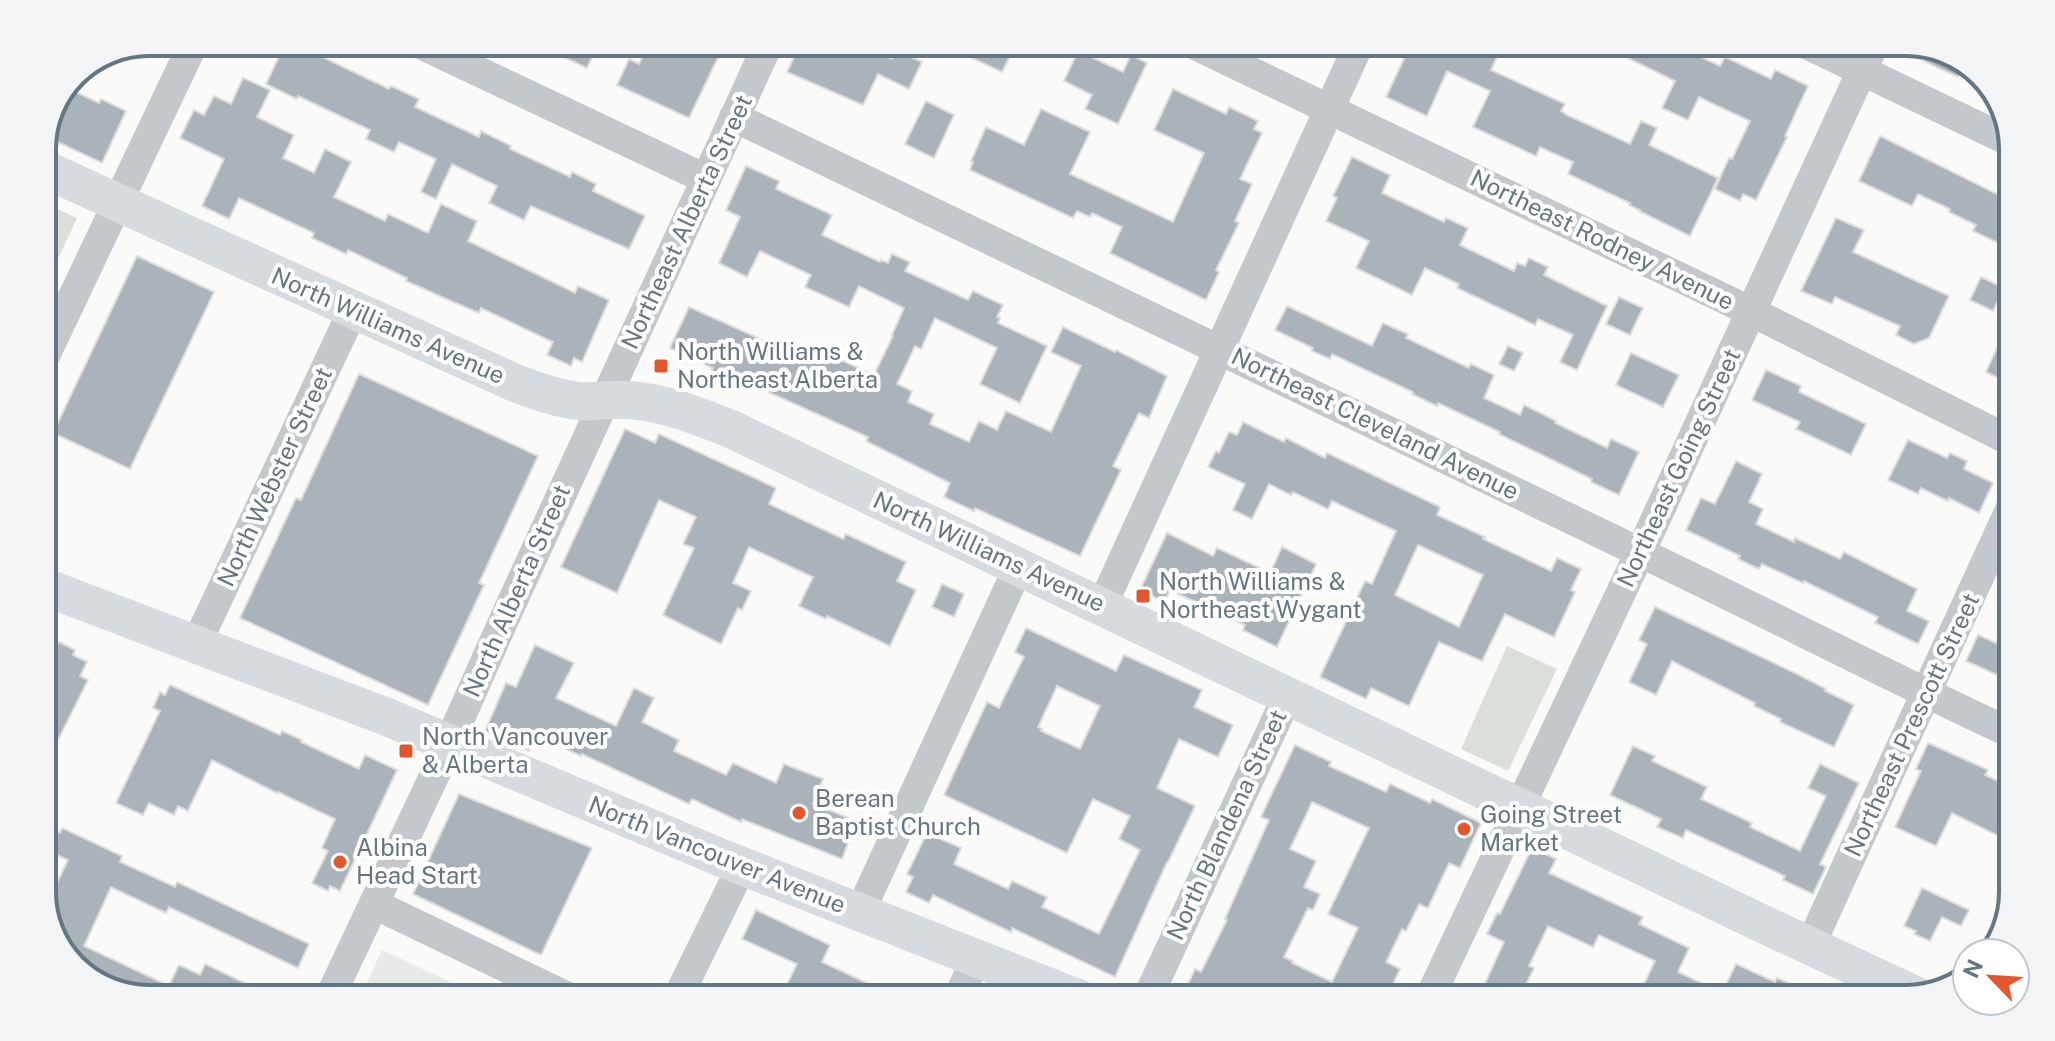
<svg xmlns="http://www.w3.org/2000/svg" width="2055" height="1041" viewBox="0 0 2055 1041" font-family="'Public Sans',sans-serif">
	<style>
		.built { fill: #e8e9e9 }
		.green { fill: #dadfd7 }
		.building { fill: #aab3b9; stroke: #dcdcda; stroke-width: 2; fill-rule: evenodd }
		.lines { fill: none; stroke-linecap: round; stroke-linejoin: round }
		.minor { stroke: #c3c8cc; stroke-width: 30 }
		.major { stroke: #d6dbdf; stroke-width: 38 }
		.poi-dot { fill: #e4572e; stroke: #fff; stroke-width: 3 }
		.labels { text-anchor: middle; stroke-width: 8; stroke-linejoin: round; paint-order: stroke }
		.street-label { font-size: 24px; fill: #657683; stroke: #fff }
		.poi-label { font-size: 24px; fill: #657683; stroke: #fff; text-anchor: start }
		.rim { fill: none; stroke: #657683; stroke-width: 4 }
	</style>
	<rect width="100%" height="100%" fill="#fafaf8"/>
	<path class="built" d="M382 950 487 999H359Z"/>
	<g class="green">
		<path d="M42 202 77 218 42 293V255L53 231 42 226Z"/>
		<path d="M1507 646 1557 669 1508 771 1461 749Z"/>
	</g>
	<g class="building">
		<path d="M286 42H296L319 53 318 55 389 89 391 86 419 99 415 107 479 137 481 131 511 146 510 149 570 177 572 172 596 184 593 191 645 216 629 249 531 206 524 220 489 203 497 186 452 164 436 199 421 192 436 159 399 142 394 152 366 139 370 130 298 96 297 99 266 84Z"/>
		<path d="M531 42H599L587 68Z"/>
		<path d="M650 42H702L721 51 689 118 617 85 629 59 639 64Z"/>
		<path d="M801 42H856L892 59 896 50 922 62 909 89 878 74 863 105 787 72Z"/>
		<path d="M977 42H1017L1002 72 970 57Z"/>
		<path d="M1412 42H1504L1491 70 1565 104 1561 111 1567 115 1630 144 1641 121 1657 128 1649 145 1718 178 1690 236 1639 211 1640 210 1629 205 1630 203 1568 174 1573 162 1540 147 1536 156 1473 127 1490 91 1447 71 1427 116 1386 97Z"/>
		<path d="M1595 42H1668L1720 66 1725 57 1771 79 1775 70 1808 86 1785 136 1787 137 1756 200 1743 194 1740 201 1715 189 1729 158 1732 159 1750 121 1699 97 1688 120 1662 108 1675 81Z"/>
		<path d="M1898 42H1906L1953 53 1965 63 1958 77 1896 48Z"/>
		<path d="M1078 51 1123 72 1131 55 1147 63 1118 124 1085 109 1092 95 1064 81Z"/>
		<path d="M243 78 270 90 257 117 294 135 283 158 314 173 325 149 351 162 334 197 385 221 388 214 428 233 441 204 477 221 468 241 575 293 578 286 609 300 582 362 574 358 571 366 547 355 553 342 481 308 479 313 442 297 406 281 407 278 348 250 346 254 312 238 314 233 239 198 229 219 202 206 224 159 180 138 194 110 204 115 214 96 231 104Z"/>
		<path d="M67 88 99 103 101 99 126 111 102 163 45 136Z"/>
		<path d="M1173 89 1226 114 1229 107 1258 121 1254 129 1262 133 1240 179 1252 184 1235 221 1239 223 1216 270 1219 272 1206 300 1110 253 1122 227 1092 213 1090 217 1077 211 1073 218 970 170 973 162 971 161 986 127 1024 145 1041 109 1090 132 1070 174 1173 222 1204 153 1154 130Z"/>
		<path d="M926 101 954 115 934 158 905 144Z"/>
		<path d="M1880 136 2013 202V250L1973 231 1976 225 1949 212 1950 209 1918 194 1912 206 1859 181Z"/>
		<path d="M1352 157 1390 175 1382 193 1444 222 1446 218 1468 228 1460 245 1514 271 1517 263 1525 266 1529 258 1548 267 1544 275 1607 306 1577 370 1560 362 1573 335 1538 319 1535 325 1457 288 1459 284 1425 268 1412 295 1356 268 1369 241 1326 221 1337 198 1333 196Z"/>
		<path d="M746 166 779 181 776 189 832 215 822 235 880 262 881 260 888 263 892 254 910 262 905 271 968 300 973 291 1003 305 997 317 1000 318 998 323 1047 346 1020 403 980 384 997 348 935 318 921 349 915 346 897 384 912 391 908 402 934 414 930 424 969 442 979 421 997 430 1006 411 1051 432 1081 366 1051 352 1063 327 1115 352 1116 350 1167 376 1149 418 1139 413 1113 466 1121 470 1080 556 975 508 974 511 944 497 950 483 866 441 868 437 742 380 739 385 711 372 713 368 670 348 689 307 785 350 787 346 808 356 812 347 874 375 893 336 892 335 904 308 859 286 849 307 805 287 811 275 760 251 747 277 719 263 740 217 726 210Z"/>
		<path d="M1836 218 1864 230 1853 252 1949 296 1929 338 1914 344 1896 335 1900 326 1835 297 1832 304 1801 291Z"/>
		<path d="M137 256 214 292 130 469 53 433Z"/>
		<path d="M1981 277 2004 288 1993 311 1970 300Z"/>
		<path d="M1619 297 1643 308 1630 335 1606 324Z"/>
		<path d="M1287 306 1372 346 1383 323 1408 334 1406 338 1469 368 1471 364 1494 375 1484 398 1520 415 1524 405 1556 421 1555 423 1607 448 1611 439 1639 452 1619 495 1591 482 1592 479 1499 434 1500 432 1438 403 1437 406 1412 394 1413 392 1332 354 1330 359 1312 351 1313 348 1275 330Z"/>
		<path d="M1508 346 1523 353 1514 371 1499 364Z"/>
		<path d="M1997 348 2013 355V385L1986 372Z"/>
		<path d="M1631 353 1679 375 1663 407 1616 385Z"/>
		<path d="M1766 370 1801 386 1799 392 1866 424 1851 455 1796 429 1800 422 1752 400Z"/>
		<path d="M359 374 538 456 479 583 484 585 428 705 240 618 296 498 301 500Z"/>
		<path d="M1243 422 1284 442 1286 438 1325 458 1327 453 1350 464 1440 507 1437 515 1485 537 1483 539 1551 571 1557 558 1581 569 1571 590 1575 592 1554 637 1505 614 1482 661 1439 642 1409 706 1371 688 1366 699 1320 677 1365 581 1372 584 1396 531 1332 501 1328 509 1293 492 1291 495 1269 484 1252 519 1233 510 1245 484 1208 467 1216 451 1219 453 1229 432 1237 435ZM1418 545 1483 575 1459 627 1395 595Z"/>
		<path d="M625 429 655 443 659 434 776 488 769 504 843 539 846 534 906 562 897 581 916 590 890 646 827 616 826 619 799 606 813 577 749 547 733 583 751 591 742 610 738 608 721 644 663 615 694 548 683 544 696 517 659 500 617 593 561 567Z"/>
		<path d="M1908 440 1947 458 1950 453 1967 461 1964 469 1993 483 1979 513 1949 498 1948 501 1921 488 1918 494 1888 480Z"/>
		<path d="M1736 461 1762 474 1749 502 1763 509 1756 524 1794 542 1795 538 1840 559 1844 552 1917 589 1907 611 1929 621 1918 644 1875 623 1878 617 1804 581 1803 583 1762 564 1759 569 1738 559 1740 556 1686 530 1701 498 1715 504Z"/>
		<path d="M1167 533 1213 556 1217 548 1270 573 1282 547 1316 564 1277 647 1243 630 1245 625 1170 590 1164 602 1140 590Z"/>
		<path d="M942 584 964 594 954 617 932 607Z"/>
		<path d="M1655 607 1797 674 1826 689 1825 691 1854 705 1834 747 1780 722 1781 719 1754 706 1755 703 1672 661 1656 695 1629 682 1647 644 1639 640Z"/>
		<path d="M2013 608V682L1966 661 1978 635 1996 643Z"/>
		<path d="M1026 628 1116 671 1124 655 1202 690 1194 707 1233 725 1218 757 1179 739 1157 788 1195 806 1168 862H1167L1115 977 1012 928 1011 932 933 895 929 903 906 892 913 877 907 874 927 833 961 848 954 864 1008 889 1012 881 1047 897 1042 907 1099 934 1140 850 1119 839 1130 816 1093 799 1067 853 944 795 987 702 999 708 1024 657 1015 652ZM1057 686 1100 706 1080 749 1041 731 1042 729 1038 727Z"/>
		<path d="M59 642 75 650 73 655 87 662 80 676 88 680 42 772V655L48 643 56 647Z"/>
		<path d="M535 645 574 663 556 698 616 726 634 688 654 698 642 722 679 740 674 751 726 775 733 763 776 783 784 764 823 779 813 804 856 821 842 859 742 819 741 822 692 799 689 804 582 754 581 756 536 735 529 751 485 731 506 683 516 687Z"/>
		<path d="M170 685 280 735 282 731 302 740 301 742 359 769 365 755 397 770 340 891 330 886 328 891 312 883 328 851 322 848 335 819 278 792 277 793 212 760 188 811 178 806 174 815 149 803 143 815 116 803 160 711 153 708 160 692 165 695Z"/>
		<path d="M1928 743 1988 770 1985 775 2013 788V843L1952 813 1936 846 1895 827 1921 771 1916 769Z"/>
		<path d="M1295 745 1331 762 1329 766 1386 792 1390 784 1430 803 1432 799 1481 823 1460 868 1449 863 1428 908 1419 904 1406 931 1402 929 1386 962 1400 969 1386 999H1181L1195 969 1201 972 1227 920 1225 919 1269 820 1261 817ZM1312 802 1369 828 1328 914 1358 928 1332 982 1292 963 1293 961 1284 957 1308 908 1313 910 1320 894 1304 887 1316 861 1290 849Z"/>
		<path d="M1633 746 1655 756 1652 761 1707 787 1701 799 1752 823 1750 827 1800 851 1826 796 1808 788 1820 764 1859 783 1820 864 1826 867 1813 894 1783 880 1785 876 1686 830 1683 838 1657 827 1661 819 1610 795Z"/>
		<path d="M459 794 592 848 541 955 413 894Z"/>
		<path d="M42 825 60 833 62 828 122 856 120 862 175 887 177 882 309 944 298 968 169 907 166 913 111 887 84 946 169 986 179 965 200 975 205 964 278 999H216L197 990 193 998 195 999H149L117 992 93 980 60 952 45 908 68 860 42 848Z"/>
		<path d="M1532 848 1556 859 1549 873 1643 917 1639 924 1689 948 1678 972 1722 993 1736 964 1775 982 1777 978 1822 999H1637L1655 961 1599 935 1593 947 1548 926 1529 966 1534 968 1519 999H1478L1504 942 1487 934 1497 913 1500 914Z"/>
		<path d="M1922 888 1969 910 1961 926 1942 917 1930 941 1914 934 1916 931 1904 926Z"/>
		<path d="M756 910 830 945 822 962 901 999H780L797 964 742 939Z"/>
	</g>
	<g class="lines">
		<g class="minor">
			<path d="M416 42 706 179"/>
			<path d="M1189 42 1752 312 2013 442"/>
			<path d="M1802 42 2013 143"/>
			<path d="M734 117C1034 261 1335 405 1635 550 1761 610 1886 675 2013 734"/>
			<path d="M42 362 194 42"/>
			<path d="M1102 606 1360 42"/>
			<path d="M196 645 353 310"/>
			<path d="M374 904 572 999"/>
			<path d="M860 912 1019 566"/>
			<path d="M1810 946 2013 503"/>
			<path d="M329 999 436 772 503 622 769 42"/>
			<path d="M677 999 742 866"/>
			<path d="M958 999 976 958"/>
			<path d="M1147 999 1288 695"/>
			<path d="M1429 999 1652 527 1875 42"/>
		</g>
		<g class="major">
			<path d="M42 168 515 383C536 391 558 399 580 401 597 402 614 399 630 400 666 403 698 416 731 429L1765 925 1917 996"/>
			<path d="M42 586 387 717 724 859 1080 999"/>
		</g>
	</g>
	<g class="poi-dot">
		<rect x="653" y="358" width="16" height="16" rx="4"/>
		<rect x="1135" y="588" width="16" height="16" rx="4"/>
		<rect x="398" y="743" width="16" height="16" rx="4"/>
		<circle cx="799" cy="813" r="8"/>
		<circle cx="1464" cy="829" r="8"/>
		<circle cx="340" cy="862" r="8"/>
	</g>
	<g class="labels">
		<g class="street-label">
			<text transform="translate(687 222) rotate(-65)" y="8">Northeast Alberta Street</text>
			<text transform="translate(1602 240) rotate(26)" y="8">Northeast Rodney Avenue</text>
			<text transform="translate(388 326) rotate(24)" y="8">North Williams Avenue</text>
			<text transform="translate(1375 424) rotate(26)" y="8">Northeast Cleveland Avenue</text>
			<text transform="translate(1679 468) rotate(-65)" y="8">Northeast Going Street</text>
			<text transform="translate(275 477) rotate(-65)" y="8">North Webster Street</text>
			<text transform="translate(989 552) rotate(25)" y="8">North Williams Avenue</text>
			<text transform="translate(517 591) rotate(-66)" y="8">North Alberta Street</text>
			<text transform="translate(1912 725) rotate(-65)" y="8">Northeast Prescott Street</text>
			<text transform="translate(1227 825) rotate(-65)" y="8">North Blandena Street</text>
			<text transform="translate(717 855) rotate(22)" y="8">North Vancouver Avenue</text>
		</g>
		<g class="poi-label">
			<text x="677" y="360">North Williams &amp;<tspan x="677" dy="28">Northeast Alberta</tspan></text>
			<text x="1159" y="590">North Williams &amp;<tspan x="1159" dy="28">Northeast Wygant</tspan></text>
			<text x="422" y="745">North Vancouver<tspan x="422" dy="28">&amp; Alberta</tspan></text>
			<text x="815" y="807">Berean<tspan x="815" dy="28">Baptist Church</tspan></text>
			<text x="1480" y="823">Going Street<tspan x="1480" dy="28">Market</tspan></text>
			<text x="356" y="856">Albina<tspan x="356" dy="28">Head Start</tspan></text>
		</g>
	</g>
	<path d="M0 0H2055V1041H0ZM149 56H1906A93 93 0 0 1 1999 149V892A93 93 0 0 1 1906 985H149A93 93 0 0 1 56 892V149A93 93 0 0 1 149 56Z" fill="#f3f4f5" fill-rule="evenodd"/>
	<path class="rim" d="M149 56H1906A93 93 0 0 1 1999 149V892A93 93 0 0 1 1906 985H149A93 93 0 0 1 56 892V149A93 93 0 0 1 149 56Z"/>
	<g transform="translate(1991 977) rotate(295)"><circle r="38" fill="#ffffff" stroke="#c1c8cd" stroke-width="2"/>
	<path d="M0-6L14 30L0 20L-14 30Z" fill="#e4572e"/>
	<text y="-12" font-size="22" font-weight="bold" text-anchor="middle" fill="#657683">N</text>
	</g>
</svg>
